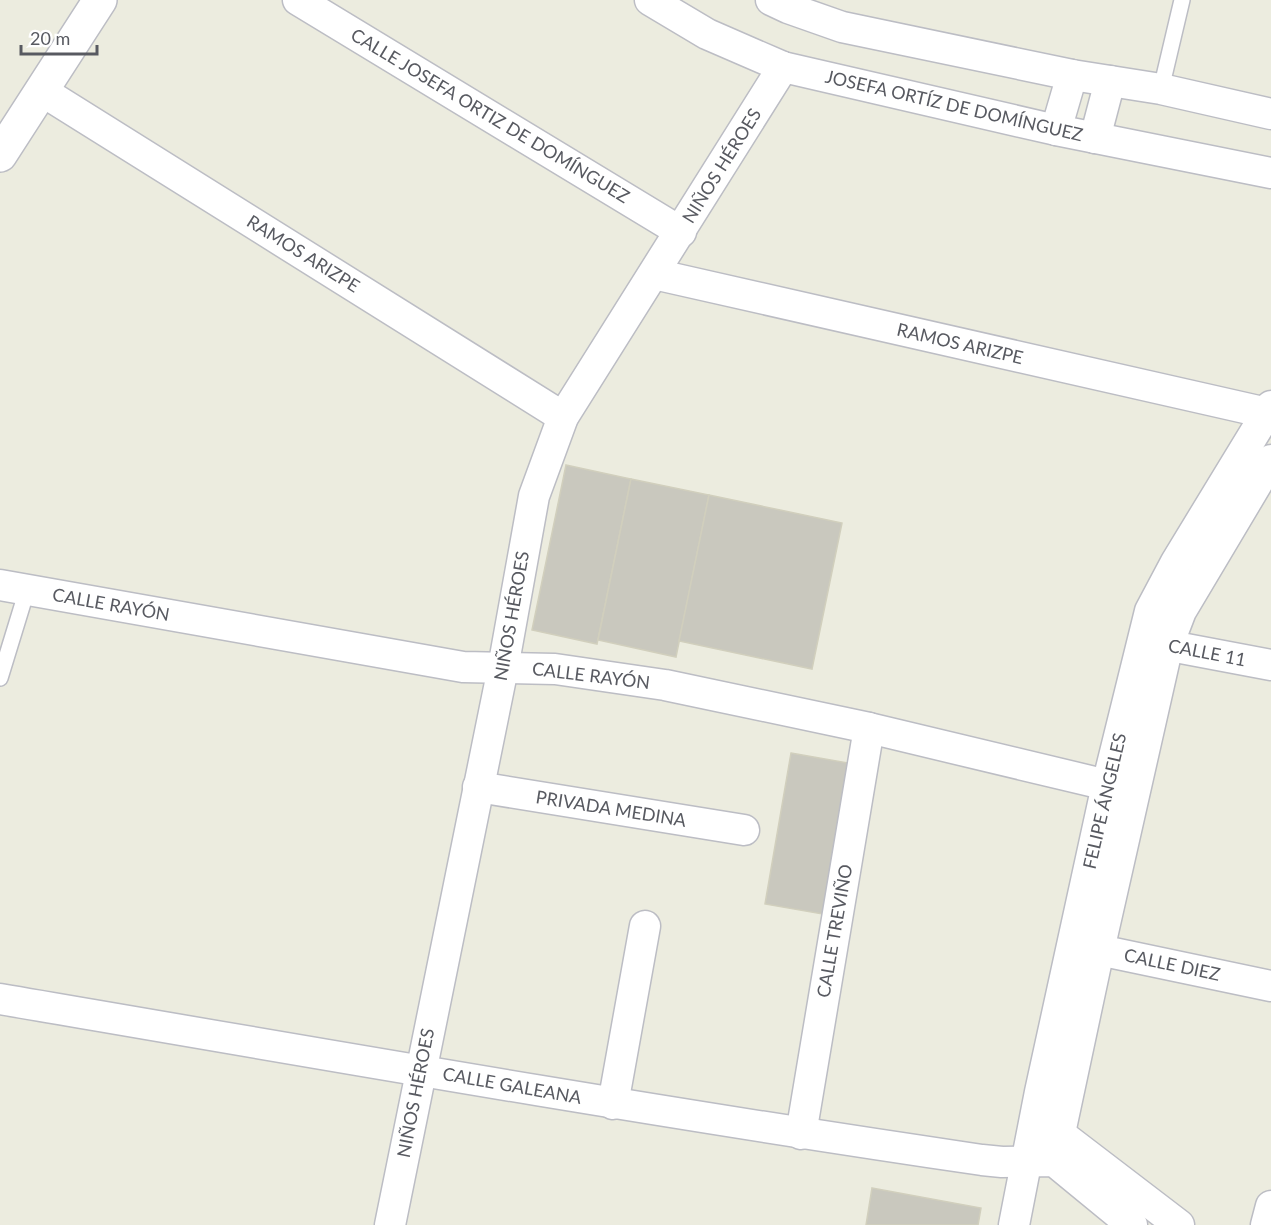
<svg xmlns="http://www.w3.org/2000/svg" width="1271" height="1225" viewBox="0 0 1271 1225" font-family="Lato,sans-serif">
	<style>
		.building { fill: #c9c8be; stroke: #d1cfbd; stroke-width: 1.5 }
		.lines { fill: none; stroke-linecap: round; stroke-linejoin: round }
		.service-casing { stroke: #bcbdc4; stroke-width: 18 }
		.minor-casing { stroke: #bcbdc4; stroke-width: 33 }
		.tertiary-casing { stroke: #bcbdc4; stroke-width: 36 }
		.service { stroke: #fff; stroke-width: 15 }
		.minor { stroke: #fff; stroke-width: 30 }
		.tertiary { stroke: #fff; stroke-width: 33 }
		.labels { text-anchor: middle; stroke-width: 4.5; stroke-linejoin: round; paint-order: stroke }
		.street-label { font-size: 18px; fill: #585a61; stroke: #fff }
	</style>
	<rect width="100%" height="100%" fill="#ececdf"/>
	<g class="building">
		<path d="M566 465 631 479 597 644 532 630Z"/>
		<path d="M631 479 709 495 676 657 598 640Z"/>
		<path d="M709 495 842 523 812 669 679 641Z"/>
		<path d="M791 753 854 764 828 915 765 904Z"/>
		<path d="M872 1188 981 1208 978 1225H866Z"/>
	</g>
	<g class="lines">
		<defs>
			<g id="service">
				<path d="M1161 89 1182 0"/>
				<path d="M0 678 27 590"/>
			</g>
			<g id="minor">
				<path d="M298 0 681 232"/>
				<path d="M650 0 707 34 783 67 1056 130 1271 173"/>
				<path d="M771 0 788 8 842 27 1072 75 1161 89 1271 114"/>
				<path d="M42 91 563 417"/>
				<path d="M1056 130 1072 75"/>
				<path d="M1095 138 1110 81"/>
				<path d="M654 274 1267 413"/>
				<path d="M0 585 463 667 555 669 665 685 869 728 1107 785"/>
				<path d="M1149 642 1271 665"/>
				<path d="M478 787 744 830"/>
				<path d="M1080 946 1271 986"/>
				<path d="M0 999C327 1055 654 1112 982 1160L1002 1162 1054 1161 1132 1225"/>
				<path d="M613 1104 645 926"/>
				<path d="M1045 1131 1060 1134 1179 1225"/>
				<path d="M801 1134 869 728"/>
				<path d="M1054 1161 1099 950 1168 645 1181 611 1271 460"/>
				<path d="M390 1225 503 668 534 496 563 417 783 67"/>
				<path d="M1014 1225 1040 1092 1107 785 1150 611 1176 562 1271 406"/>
				<path d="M1266 1225 1271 1206"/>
			</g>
			<path id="tertiary" d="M0 155 100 0"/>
		</defs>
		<use href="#service" class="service-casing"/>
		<use href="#minor" class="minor-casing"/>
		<use href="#tertiary" class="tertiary-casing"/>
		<use href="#service" class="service"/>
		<use href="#minor" class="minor"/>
		<use href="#tertiary" class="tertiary"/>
	</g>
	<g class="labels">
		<g class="street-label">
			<text transform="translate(954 106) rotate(13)" y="6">JOSEFA ORTÍZ DE DOMÍNGUEZ</text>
			<text transform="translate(490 116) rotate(31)" y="6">CALLE JOSEFA ORTIZ DE DOMÍNGUEZ</text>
			<text transform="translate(722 166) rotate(-58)" y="6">NIÑOS HÉROES</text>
			<text transform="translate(303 254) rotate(32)" y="6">RAMOS ARIZPE</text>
			<text transform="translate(960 344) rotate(13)" y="6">RAMOS ARIZPE</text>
			<text transform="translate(111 605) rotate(10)" y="6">CALLE RAYÓN</text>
			<text transform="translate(512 616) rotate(-80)" y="6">NIÑOS HÉROES</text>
			<text transform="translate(1207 653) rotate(11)" y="6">CALLE 11</text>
			<text transform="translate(591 676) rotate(7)" y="6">CALLE RAYÓN</text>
			<text transform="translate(1105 801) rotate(-77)" y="6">FELIPE ÁNGELES</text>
			<text transform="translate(611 809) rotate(9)" y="6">PRIVADA MEDINA</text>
			<text transform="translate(835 931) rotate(-80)" y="6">CALLE TREVIÑO</text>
			<text transform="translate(1172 965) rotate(12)" y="6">CALLE DIEZ</text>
			<text transform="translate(512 1086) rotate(10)" y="6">CALLE GALEANA</text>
			<text transform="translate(416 1093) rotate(-79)" y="6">NIÑOS HÉROES</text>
		</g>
	</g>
	<path d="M21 45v9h76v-9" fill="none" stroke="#585a61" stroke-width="3"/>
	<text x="30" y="45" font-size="18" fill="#585a61" stroke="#ffffff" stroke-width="4.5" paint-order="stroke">20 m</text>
</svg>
